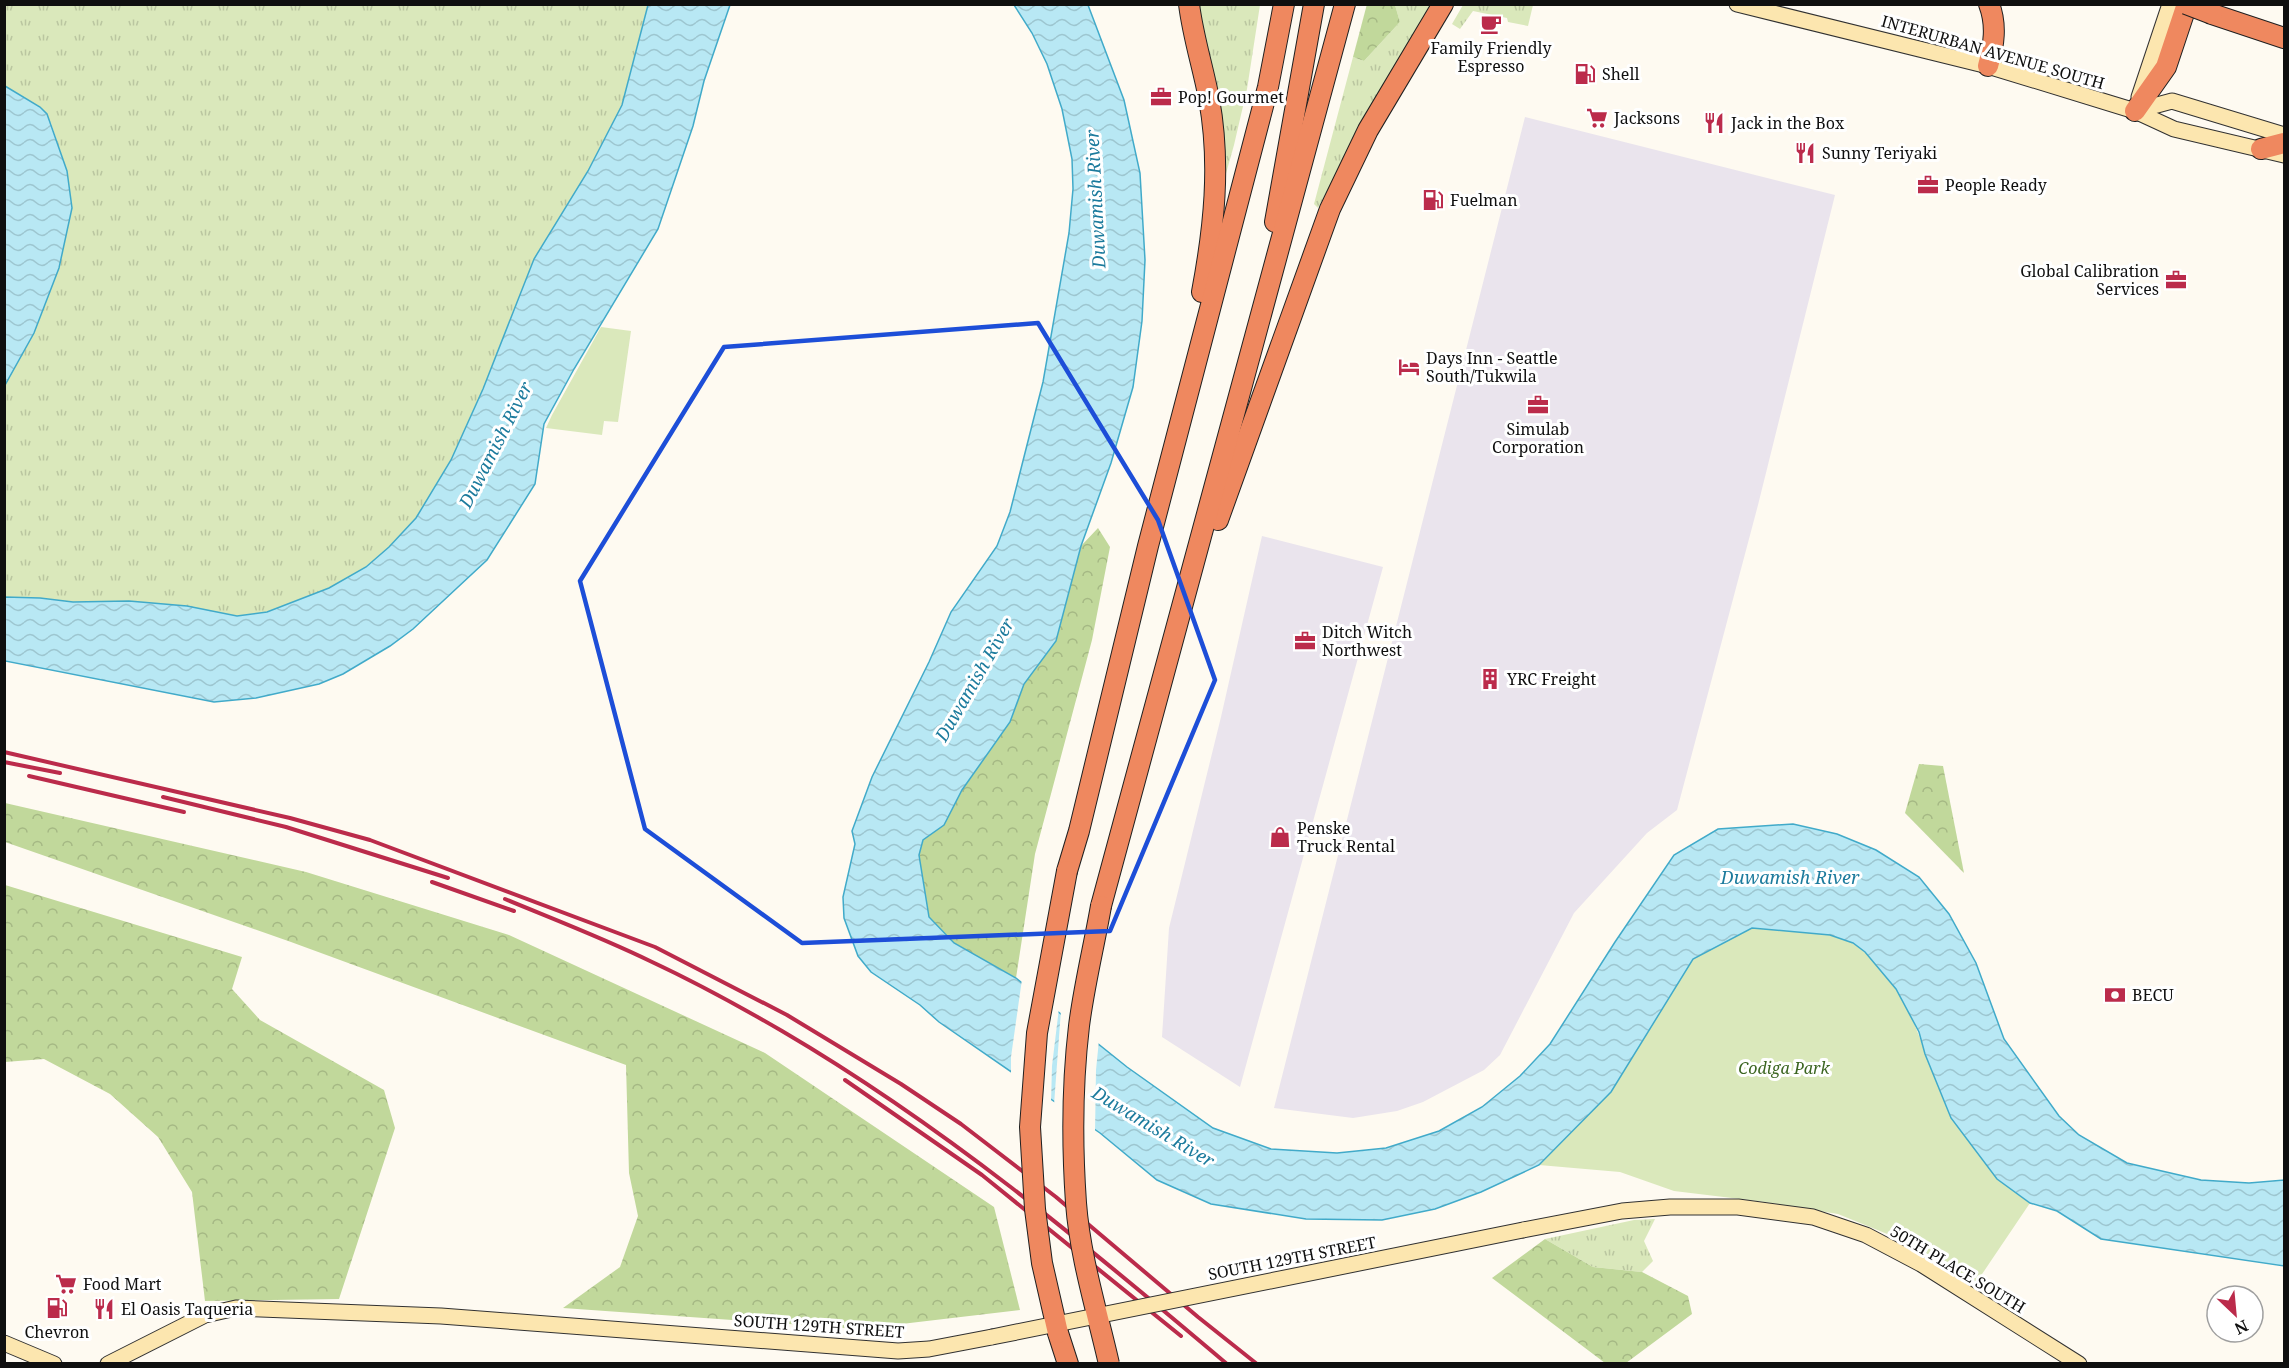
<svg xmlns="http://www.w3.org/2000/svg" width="2289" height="1368" viewBox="0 0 2289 1368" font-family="'Noto Serif',serif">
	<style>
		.industrial { fill: #eae4ed }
		.grass { fill: url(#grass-tufts) }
		.forest { fill: url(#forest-crowns) }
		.park { fill: #dae8bb }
		.water { fill: url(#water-waves); stroke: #41aac9; stroke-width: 1.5 }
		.pier { fill: #fefaf1 }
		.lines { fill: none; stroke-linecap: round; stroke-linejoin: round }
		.secondary-casing { stroke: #313131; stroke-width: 17 }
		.highway-casing { stroke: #202020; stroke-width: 22 }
		.secondary { stroke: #fce6af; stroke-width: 15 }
		.highway { stroke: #ef885f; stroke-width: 20 }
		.rail { stroke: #bb2b4b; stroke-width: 4 }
		.secondary-bridge-casing { stroke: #313131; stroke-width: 17; stroke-linecap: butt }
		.highway-bridge-casing { stroke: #202020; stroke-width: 22; stroke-linecap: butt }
		.secondary-bridge { stroke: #fce6af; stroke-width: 15 }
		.highway-bridge { stroke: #ef885f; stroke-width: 20 }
		.marked { fill: none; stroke: #1d4ed8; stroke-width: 4.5; stroke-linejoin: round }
		.labels { text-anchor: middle; stroke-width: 6; stroke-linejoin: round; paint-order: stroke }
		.poi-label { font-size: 16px; fill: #0f0f0f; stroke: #fff; text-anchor: start }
		.street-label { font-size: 16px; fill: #0f0f0f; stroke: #fff }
		.park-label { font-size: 16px; font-style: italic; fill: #3b6521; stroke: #fff }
		.water-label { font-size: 18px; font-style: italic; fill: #1c7b9d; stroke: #fff }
	</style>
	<defs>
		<pattern id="grass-tufts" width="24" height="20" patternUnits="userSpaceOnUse" patternTransform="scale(1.5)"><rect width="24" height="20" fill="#dae8bb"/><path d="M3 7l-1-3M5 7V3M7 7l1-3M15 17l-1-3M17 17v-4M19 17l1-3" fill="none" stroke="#bac6a0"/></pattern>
		<pattern id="forest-crowns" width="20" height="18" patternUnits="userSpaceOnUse" patternTransform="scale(1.5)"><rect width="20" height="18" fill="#c1d89b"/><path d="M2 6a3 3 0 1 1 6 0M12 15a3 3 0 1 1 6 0" fill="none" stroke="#a5b884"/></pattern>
		<pattern id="water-waves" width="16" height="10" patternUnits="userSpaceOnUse" patternTransform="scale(1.5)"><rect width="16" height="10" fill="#b8e8f4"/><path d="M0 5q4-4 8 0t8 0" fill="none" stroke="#9dc6d0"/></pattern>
	</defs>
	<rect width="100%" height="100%" fill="#fefaf1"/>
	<g class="industrial">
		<path d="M1525 117 1835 195 1758 505 1677 810 1647 833 1574 913 1500 1055 1484 1070 1423 1102 1397 1111 1353 1118 1274 1108Z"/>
		<path d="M1262 536 1383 567 1240 1087 1162 1037 1169 928 1221 717Z"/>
	</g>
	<g class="grass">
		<path d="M5 5H648L622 105 588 171 483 389 451 460 416 518 389 547 366 567 329 588 267 612 237 616 187 606 129 601 73 602 40 598 5 597V385L34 333 59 268 72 208 67 171 51 123 40 107 5 86Z"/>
		<path d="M1198 5H1260L1247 89 1234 145 1225 177 1217 99Z"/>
		<path d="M1395 5H1433L1376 98 1318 208 1314 204 1353 57 1364 61 1400 22Z"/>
		<path d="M1463 5V4L1533 5 1528 26 1508 22 1507 18 1473 11 1460 29 1452 24Z"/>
		<path d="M1655 1219 1644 1241 1653 1261 1642 1272 1593 1267 1545 1239 1634 1220Z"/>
	</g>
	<g class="forest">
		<path d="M1367 4 1395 5 1400 22 1364 61 1353 57Z"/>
		<path d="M1098 528 1110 547 1092 640 1035 854 1016 978 954 943 929 917 919 855 923 840 944 825 962 790 1010 722 1024 684 1056 641 1081 546Z"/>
		<path d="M1919 764 1943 766 1964 873 1905 813Z"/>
		<path d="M5 803 306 872 509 935 765 1053 994 1207 1020 1310 859 1329 563 1308 620 1267 638 1216 629 1173 626 1065 291 942 5 842Z"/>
		<path d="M5 885 242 957 232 989 260 1020 384 1090 395 1128 339 1299 205 1301 192 1192 158 1137 110 1094 44 1059 5 1062Z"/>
		<path d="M1545 1239 1593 1267 1642 1272 1688 1296 1692 1314 1626 1363H1605L1492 1278Z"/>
	</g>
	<g class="park">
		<path d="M601 327 631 331 618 422 604 421 602 435 546 428 552 415Z"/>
		<path d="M1751 928C1777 930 1804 930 1829 934 1878 944 1913 1011 1925 1054L1997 1179 2030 1203 1976 1283 1907 1242 1838 1214 1765 1202 1674 1191 1620 1172 1539 1165 1611 1092 1693 959Z"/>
	</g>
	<g class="water">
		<path d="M648 5H730L704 81 693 126 658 229 574 369 544 424 535 484 487 560 413 629 390 646 343 674 319 684 256 698 214 702 5 661V597L40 598 73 602 129 601 187 606 237 616 267 612 329 588 366 567 389 547 416 518 451 460 483 389 534 259 588 171 622 105Z"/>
		<path d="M1014 5H1088L1124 100 1140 173 1145 260 1142 321 1133 387 1111 463 1081 546 1056 641 1024 684 1010 722 962 790 944 825 923 840 919 855 929 917 954 943 1016 978 1127 1067 1213 1128 1271 1149 1337 1153 1386 1148 1439 1131 1482 1107 1520 1076 1550 1044 1615 942 1674 855 1718 829 1793 824 1837 834 1876 850 1919 877 1949 914 1976 963 2004 1039 2059 1116 2079 1135 2127 1163 2201 1180 2249 1183 2284 1180V1266L2101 1239 2057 1211 2030 1203 1997 1179 1951 1118 1925 1054 1919 1032 1896 989 1865 952 1853 943 1830 935 1752 928 1693 959 1611 1092 1539 1165 1481 1192 1435 1209 1382 1220 1306 1219 1211 1204 1157 1180 1100 1133 939 1022 920 1005 871 972 858 956 844 918 843 897 855 844 852 831 872 777 929 662 951 612 997 546 1010 512 1043 382 1069 233 1073 189 1072 159 1062 109 1047 64 1032 33Z"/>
		<path d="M5 86 40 107 47 114 67 171 72 208 59 268 34 333 5 385Z"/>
	</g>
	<g class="pier">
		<path d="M1022 979 1059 1008 1052 1066 1051 1103 1011 1075V1057Z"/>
		<path d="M1061 1010 1099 1040 1096 1070 1095 1133 1054 1105Z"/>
	</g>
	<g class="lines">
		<defs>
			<g id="secondary">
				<path d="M1737 4 1988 66 2135 111 2174 129 2284 155"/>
				<path d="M2139 97 2170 4"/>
				<path d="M2135 111 2172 101 2284 135"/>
				<path d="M1523 1230 1622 1211 1670 1207H1738L1813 1217 1866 1235 1921 1264 2079 1364"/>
				<path d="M4 1343 54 1364"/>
				<path d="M108 1364 205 1315 236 1308 441 1316 898 1351 929 1349 992 1337"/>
			</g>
			<g id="highway">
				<path d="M1189 4C1193 37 1203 67 1209 99 1221 164 1214 228 1202 292"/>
				<path d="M2212 14 2284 38"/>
				<path d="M1988 66C1994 45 1997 25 1989 4"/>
				<path d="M2135 111 2166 67 2187 4"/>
				<path d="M2261 149 2284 143"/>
				<path d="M1275 222 1314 4"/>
				<path d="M1218 520 1330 209 1368 130 1443 4"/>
				<path d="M1067 871 1079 831 1148 546 1268 87 1284 4"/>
				<path d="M1101 906 1345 4"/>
				<path d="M1058 1333 1068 1364"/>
			</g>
		</defs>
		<use href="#secondary" class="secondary-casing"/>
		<use href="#highway" class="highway-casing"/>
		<use href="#secondary" class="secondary"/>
		<use href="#highway" class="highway"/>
		<g class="rail">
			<path d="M4 752 290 818 370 840 655 947 787 1015 901 1084 961 1124 1056 1197 1198 1317 1257 1364"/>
			<path d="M4 762 60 773"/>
			<path d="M29 776 184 812"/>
			<path d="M163 797 286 827 448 878"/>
			<path d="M432 882 514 911"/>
			<path d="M505 899C553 919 603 938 650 961 695 982 739 1006 782 1031 944 1126 1084 1243 1227 1364"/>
			<path d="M845 1080 982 1175 1181 1336"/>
		</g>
		<defs>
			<path id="secondary-bridge" d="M992 1337 1523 1230"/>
			<g id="highway-bridge">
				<path d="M2186 4 2212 14"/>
				<path d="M1101 906C1094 946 1084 986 1079 1026 1072 1085 1072 1145 1076 1203 1080 1257 1097 1311 1109 1364"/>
				<path d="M1058 1333 1042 1263 1035 1209 1030 1127 1037 1033 1067 871"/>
			</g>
		</defs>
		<use href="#secondary-bridge" class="secondary-bridge-casing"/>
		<use href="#highway-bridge" class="highway-bridge-casing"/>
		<use href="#secondary-bridge" class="secondary-bridge"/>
		<use href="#highway-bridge" class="highway-bridge"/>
	</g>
	<path class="marked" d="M1038 323 1158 520 1215 680 1110 931 802 943 645 829 580 581 724 347Z"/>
	<defs>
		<symbol id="cafe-bare" viewBox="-9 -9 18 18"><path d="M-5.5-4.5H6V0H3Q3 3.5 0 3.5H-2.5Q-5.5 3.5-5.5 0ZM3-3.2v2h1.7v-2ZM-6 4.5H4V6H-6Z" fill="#bb2b4b" stroke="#fff" stroke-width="2.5" paint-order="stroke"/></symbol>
		<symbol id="fuel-bare" viewBox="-9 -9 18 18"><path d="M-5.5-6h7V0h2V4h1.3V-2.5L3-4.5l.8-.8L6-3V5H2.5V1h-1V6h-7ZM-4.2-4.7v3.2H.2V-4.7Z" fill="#bb2b4b" stroke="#fff" stroke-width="2.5" paint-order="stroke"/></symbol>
		<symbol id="office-bare" viewBox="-9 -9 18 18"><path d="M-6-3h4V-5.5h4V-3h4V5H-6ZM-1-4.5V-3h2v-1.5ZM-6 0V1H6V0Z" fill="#bb2b4b" stroke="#fff" stroke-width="2.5" paint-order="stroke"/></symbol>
		<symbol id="supermarket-bare" viewBox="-9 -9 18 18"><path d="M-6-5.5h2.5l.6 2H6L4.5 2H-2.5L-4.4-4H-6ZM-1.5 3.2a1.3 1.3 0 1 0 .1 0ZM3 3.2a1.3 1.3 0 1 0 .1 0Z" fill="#bb2b4b" stroke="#fff" stroke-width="2.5" paint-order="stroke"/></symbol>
		<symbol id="restaurant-bare" viewBox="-9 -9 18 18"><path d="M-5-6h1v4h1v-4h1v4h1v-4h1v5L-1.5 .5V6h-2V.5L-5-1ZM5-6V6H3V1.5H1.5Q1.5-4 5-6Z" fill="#bb2b4b" stroke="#fff" stroke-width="2.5" paint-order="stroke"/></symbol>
		<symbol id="hotel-bare" viewBox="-9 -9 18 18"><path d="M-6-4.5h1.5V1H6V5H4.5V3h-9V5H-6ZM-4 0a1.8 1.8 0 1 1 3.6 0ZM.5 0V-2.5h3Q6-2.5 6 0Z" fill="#bb2b4b" stroke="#fff" stroke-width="2.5" paint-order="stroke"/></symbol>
		<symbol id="building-bare" viewBox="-9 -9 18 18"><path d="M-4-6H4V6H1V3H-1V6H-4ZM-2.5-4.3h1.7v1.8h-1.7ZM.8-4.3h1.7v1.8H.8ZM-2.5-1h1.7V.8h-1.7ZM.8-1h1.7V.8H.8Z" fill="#bb2b4b" stroke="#fff" stroke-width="2.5" paint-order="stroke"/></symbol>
		<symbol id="shop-bare" viewBox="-9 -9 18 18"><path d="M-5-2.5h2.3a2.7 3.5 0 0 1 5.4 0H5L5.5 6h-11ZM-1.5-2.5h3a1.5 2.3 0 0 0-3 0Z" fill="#bb2b4b" stroke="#fff" stroke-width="2.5" paint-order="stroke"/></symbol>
		<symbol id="bank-bare" viewBox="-9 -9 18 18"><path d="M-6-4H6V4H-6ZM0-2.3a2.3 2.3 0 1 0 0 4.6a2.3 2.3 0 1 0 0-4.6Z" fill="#bb2b4b" stroke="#fff" stroke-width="2.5" paint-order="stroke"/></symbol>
	</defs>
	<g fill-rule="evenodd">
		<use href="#cafe-bare" x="1476" y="9" width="30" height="30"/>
		<use href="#fuel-bare" x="1570" y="59" width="30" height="30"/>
		<use href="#office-bare" x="1146" y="82" width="30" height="30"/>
		<use href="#supermarket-bare" x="1582" y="103" width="30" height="30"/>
		<use href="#restaurant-bare" x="1699" y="108" width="30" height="30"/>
		<use href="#restaurant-bare" x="1790" y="138" width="30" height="30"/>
		<use href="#office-bare" x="1913" y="170" width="30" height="30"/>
		<use href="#fuel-bare" x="1418" y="185" width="30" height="30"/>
		<use href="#office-bare" x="2161" y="265" width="30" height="30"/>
		<use href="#hotel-bare" x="1394" y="352" width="30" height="30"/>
		<use href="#office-bare" x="1523" y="390" width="30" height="30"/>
		<use href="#office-bare" x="1290" y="626" width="30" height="30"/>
		<use href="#building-bare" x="1475" y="664" width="30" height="30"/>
		<use href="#shop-bare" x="1265" y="822" width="30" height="30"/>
		<use href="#bank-bare" x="2100" y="980" width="30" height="30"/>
		<use href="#supermarket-bare" x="51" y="1269" width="30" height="30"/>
		<use href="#fuel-bare" x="42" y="1293" width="30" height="30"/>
		<use href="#restaurant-bare" x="89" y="1294" width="30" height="30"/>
	</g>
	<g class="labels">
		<g class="poi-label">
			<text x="1491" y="54" text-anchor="middle">Family Friendly<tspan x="1491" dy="18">Espresso</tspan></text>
			<text x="1602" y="80">Shell</text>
			<text x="1178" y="103">Pop! Gourmet</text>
			<text x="1614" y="124">Jacksons</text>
			<text x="1731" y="129">Jack in the Box</text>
			<text x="1822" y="159">Sunny Teriyaki</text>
			<text x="1945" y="191">People Ready</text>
			<text x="1450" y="206">Fuelman</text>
			<text x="2159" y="277" text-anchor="end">Global Calibration<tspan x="2159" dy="18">Services</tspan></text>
			<text x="1426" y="364">Days Inn - Seattle<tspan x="1426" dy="18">South/Tukwila</tspan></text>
			<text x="1538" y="435" text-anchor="middle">Simulab<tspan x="1538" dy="18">Corporation</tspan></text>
			<text x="1322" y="638">Ditch Witch<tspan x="1322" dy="18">Northwest</tspan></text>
			<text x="1507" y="685">YRC Freight</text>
			<text x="1297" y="834">Penske<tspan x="1297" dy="18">Truck Rental</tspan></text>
			<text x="2132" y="1001">BECU</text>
			<text x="83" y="1290">Food Mart</text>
			<text x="121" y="1315">El Oasis Taqueria</text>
			<text x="57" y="1338" text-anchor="middle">Chevron</text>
		</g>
		<g class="street-label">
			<text transform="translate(1993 52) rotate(16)" y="6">INTERURBAN AVENUE SOUTH</text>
			<text transform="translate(1292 1258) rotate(-11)" y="6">SOUTH 129TH STREET</text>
			<text transform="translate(1958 1269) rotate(31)" y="6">50TH PLACE SOUTH</text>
			<text transform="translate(819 1326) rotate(4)" y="6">SOUTH 129TH STREET</text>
		</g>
		<g class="park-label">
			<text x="1784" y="1074">Codiga Park</text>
		</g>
		<g class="water-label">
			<text transform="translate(1096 199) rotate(-93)" y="6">Duwamish River</text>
			<text transform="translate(496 445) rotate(-63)" y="6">Duwamish River</text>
			<text transform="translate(975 680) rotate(-60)" y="6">Duwamish River</text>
			<text x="1790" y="884">Duwamish River</text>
			<text transform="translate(1153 1127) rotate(31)" y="6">Duwamish River</text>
		</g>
	</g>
	<rect width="2289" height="1368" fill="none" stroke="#0f0f0f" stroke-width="12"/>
	<g transform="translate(2235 1314) rotate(154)"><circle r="28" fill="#ffffff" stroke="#9f9f9f" stroke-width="1.5"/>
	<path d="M0-4.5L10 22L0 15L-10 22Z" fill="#bb2b4b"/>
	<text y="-9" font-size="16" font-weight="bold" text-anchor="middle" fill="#0f0f0f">N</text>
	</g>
</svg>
